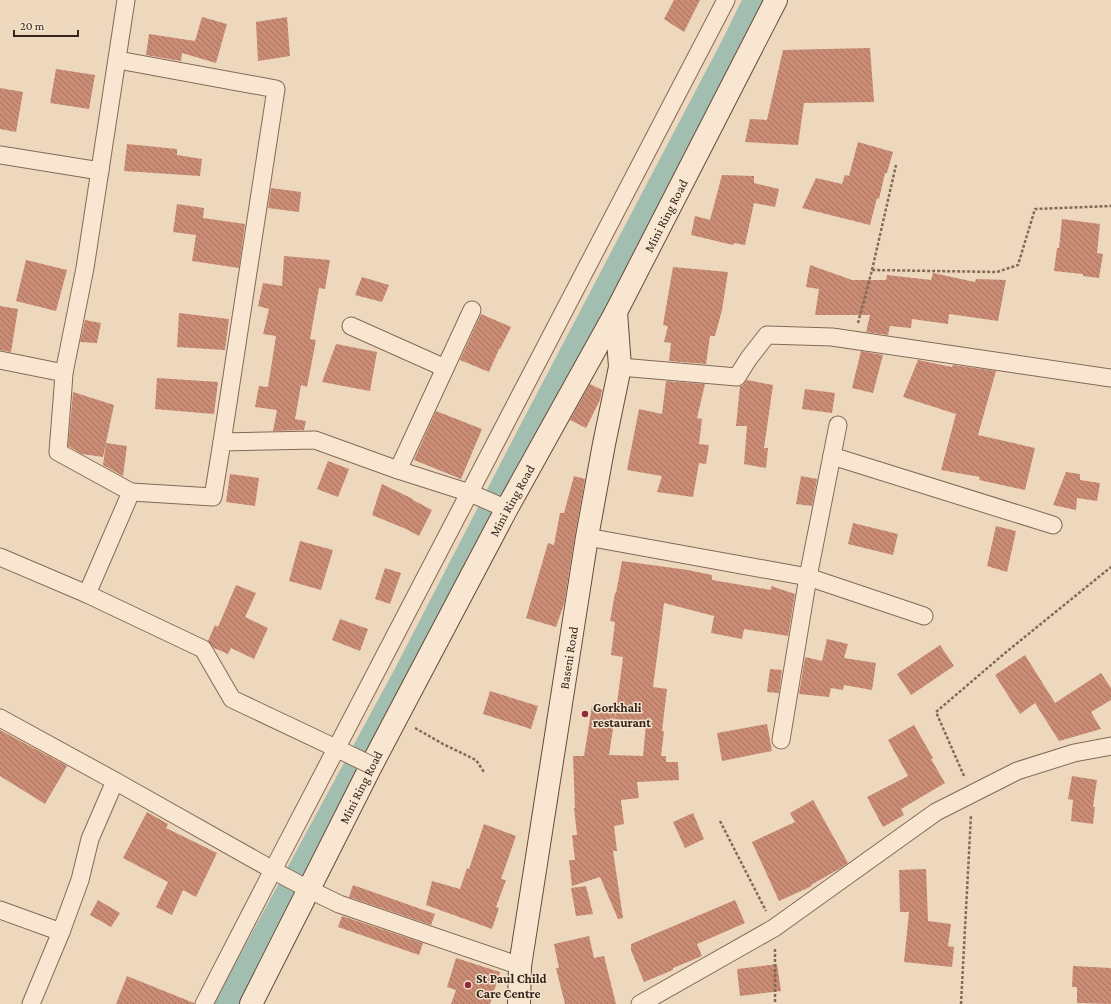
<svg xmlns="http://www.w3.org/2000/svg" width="1111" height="1004" viewBox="0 0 1111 1004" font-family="'Crimson Pro',serif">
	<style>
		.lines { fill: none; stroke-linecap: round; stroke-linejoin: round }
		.canal { stroke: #a1beb1; stroke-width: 22 }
		.building { fill: url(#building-back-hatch) }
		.street-casing { stroke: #846957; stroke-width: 19 }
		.secondary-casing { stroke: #664a3a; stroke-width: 24 }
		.path { stroke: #846957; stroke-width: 2.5; stroke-dasharray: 3 2; stroke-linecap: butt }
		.street { stroke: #f8e6d0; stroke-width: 17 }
		.secondary { stroke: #f8e6d0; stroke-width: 22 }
		.street-bridge-casing { stroke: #846957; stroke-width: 19; stroke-linecap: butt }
		.street-bridge { stroke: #f8e6d0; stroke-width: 17 }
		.poi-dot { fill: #922838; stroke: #f4e3cd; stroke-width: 1.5 }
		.labels { text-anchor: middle; stroke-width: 3; stroke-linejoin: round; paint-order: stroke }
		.street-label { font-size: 13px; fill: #34241c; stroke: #f4e3cd }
		.poi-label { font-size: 13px; font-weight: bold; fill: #34241c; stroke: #f4e3cd; text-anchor: start }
	</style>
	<defs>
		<pattern id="building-back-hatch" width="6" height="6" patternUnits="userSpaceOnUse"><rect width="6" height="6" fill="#ca8c74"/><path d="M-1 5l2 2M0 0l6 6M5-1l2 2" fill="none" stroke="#a5725e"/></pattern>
	</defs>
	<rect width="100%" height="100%" fill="#edd8be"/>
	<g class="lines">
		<path class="canal" d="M226 1004 404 675 526 438 733 43 754 0"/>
	</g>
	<g class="building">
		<path d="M674 0H700L684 32 664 19Z"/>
		<path d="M202 17 227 24 216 63 182 53 181 61 146 55 149 34 195 41Z"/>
		<path d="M287 17 290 56 258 61 256 22Z"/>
		<path d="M870 48 874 102 804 103 798 145 745 142 750 119 767 120 783 50Z"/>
		<path d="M56 69 95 75 89 109 50 103Z"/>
		<path d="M0 88 23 92 16 132 0 129Z"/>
		<path d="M858 142 893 152 887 173H885L879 199 877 198 870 225 802 208 816 178 842 184 845 175 849 176Z"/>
		<path d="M127 144 177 149V155L202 159 200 176 124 171Z"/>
		<path d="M722 175 754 176V183L779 189 775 207 754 203 745 245 734 243 733 245 691 235 695 216 710 220Z"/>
		<path d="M271 188 301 192 299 212 268 208Z"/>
		<path d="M177 204 204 208 203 218 245 224 239 268 192 261 196 235 173 232Z"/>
		<path d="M1062 219 1100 224 1097 253 1103 254 1099 278 1083 276V274L1054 271 1057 248H1059Z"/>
		<path d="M284 256 330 260 325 289 319 288 310 339 316 340 307 387 301 385 295 419 306 421 304 430 273 431 277 410 255 407 259 386 268 387 276 336 263 334 269 309 258 306 263 283 282 286Z"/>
		<path d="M26 260 67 270 56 311 16 301Z"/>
		<path d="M810 265 852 280H886L887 275 931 280 933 273 975 282 976 279 1006 280 998 321 949 314 948 324 912 319 911 328 890 326 888 335 866 332 870 315H815L819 289 806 287Z"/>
		<path d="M673 267 728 272 722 310 715 336H710L706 364 669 361 671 343 664 342 668 326 663 325Z"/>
		<path d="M362 277 389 285 382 302 355 295Z"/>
		<path d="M0 306 18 309 11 352 0 350Z"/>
		<path d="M179 313 229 319 225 350 177 347Z"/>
		<path d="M481 314 511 327 500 349H499L489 372 460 360Z"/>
		<path d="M85 320 101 323 97 343 80 342Z"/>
		<path d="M336 344 377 352 370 391 322 382Z"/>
		<path d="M861 351 883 355 873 393 852 388Z"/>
		<path d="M918 360 952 367 953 365 996 371 978 435 1035 448 1025 490 979 480 980 477 941 470 956 414 903 397Z"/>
		<path d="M157 378 218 382 214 414 155 409Z"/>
		<path d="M747 380 773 385 764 448H768L766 468 744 464 747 426H736L740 386H742Z"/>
		<path d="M666 381 705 384 697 418 702 419 699 444 709 445 706 464 699 463 693 497 657 492 662 476 627 470 639 409 662 414Z"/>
		<path d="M590 384 602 390 600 400 586 428 570 420Z"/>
		<path d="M805 389 835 393 832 413 802 409Z"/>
		<path d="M73 392 114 405 103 457 82 454 68 446Z"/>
		<path d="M436 411 482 429 461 479 414 460Z"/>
		<path d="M106 443 127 446 123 476 103 465Z"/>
		<path d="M328 461 349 469 338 497 317 489Z"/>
		<path d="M1066 472 1080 474V480L1100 483 1097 501 1077 498 1076 510 1053 505Z"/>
		<path d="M230 474 259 478 255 506 226 502Z"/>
		<path d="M574 476 585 479 575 535 564 604 556 627 526 618 548 543 554 545 560 513H564Z"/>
		<path d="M801 476 817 479 812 506 796 504Z"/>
		<path d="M382 484 413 499V500L432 510 419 536 406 529 372 515Z"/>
		<path d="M853 523 898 534 893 555 848 544Z"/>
		<path d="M996 526 1016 531 1007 572 987 566Z"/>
		<path d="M300 541 333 550 321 590 289 581Z"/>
		<path d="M622 561 688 570 712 575V580L771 590V586L795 594 788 636 744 629 742 639 711 633 714 616 664 603 653 687 667 689 662 731H664L661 756H666V762H678L679 780 637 782 639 798 621 800 624 824 614 826 617 851H613L623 918 618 919 600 877 572 886 569 860H575L572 835H577L574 808H575L573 756H584L592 706 616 709 609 755 643 756 646 724 615 719 623 657 611 655 615 622 610 621 615 593H616Z"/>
		<path d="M385 568 401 573 390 604 375 599Z"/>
		<path d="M236 585 256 593 245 617 268 628 254 659 231 648 228 654 214 648 208 641 215 625 218 627Z"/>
		<path d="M340 619 368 629 360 651 332 640Z"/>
		<path d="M827 639 848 644 844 658 876 663 872 690 844 685 843 690 831 688 829 697 799 694 805 657 822 661Z"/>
		<path d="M940 645 954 666 911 695 897 674Z"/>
		<path d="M1025 655 1055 703 1101 673 1111 688V700L1091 712 1101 729 1059 741 1035 703 1020 714 995 675Z"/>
		<path d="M770 669 782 670 779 693 767 692Z"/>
		<path d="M490 691 538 706 531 729 483 714Z"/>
		<path d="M767 724 772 751 722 761 717 733Z"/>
		<path d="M914 725 933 758 931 759 945 783 901 809 904 815 883 827 867 797 908 776 888 740Z"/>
		<path d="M0 730 67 766 45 804 0 776Z"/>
		<path d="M1072 776 1097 780 1093 807H1095L1093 824 1071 821 1073 800 1068 799Z"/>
		<path d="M813 800 848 863 839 869 811 885 812 886 779 901 752 842 795 822 790 813Z"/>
		<path d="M147 812 168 824 166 828 217 853 196 897 183 890 172 915 156 907 168 882 123 858Z"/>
		<path d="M693 813 704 839 685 848 673 822Z"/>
		<path d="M484 824 516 836 501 879 506 880 496 907 499 908 492 929 426 905 432 881 460 889 467 868 469 869Z"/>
		<path d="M926 869 928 921 951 924 948 946 954 947 952 967 904 962 909 912H900L899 870Z"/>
		<path d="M353 885 435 914 431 925 349 897Z"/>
		<path d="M586 886 593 914 576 916 571 888Z"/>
		<path d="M98 900 120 913 111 927 90 915Z"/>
		<path d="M735 900 745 923 697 944 702 956 673 968V970L644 982 631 950V944Z"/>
		<path d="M342 916 423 943 419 955 338 927Z"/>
		<path d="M589 936 594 958 604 956 616 1004H565L556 968H559L554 944Z"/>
		<path d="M456 958 500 972 490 1004H451L456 990 447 987Z"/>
		<path d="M777 964 781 991 740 996 737 969Z"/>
		<path d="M1073 966 1111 968V1004L1077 1003V987H1072Z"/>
		<path d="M127 976 194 1003V1004H116Z"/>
	</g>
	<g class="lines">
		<defs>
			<g id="street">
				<path d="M118 60 276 89 222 442"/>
				<path d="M0 155 100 171"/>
				<path d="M351 326 445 368"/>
				<path d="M0 360 64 373 63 388 58 452 131 492 87 594 203 649 232 699 344 752"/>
				<path d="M620 367 737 377 749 358 767 335 832 337 1111 378"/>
				<path d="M64 373 85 268 126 0"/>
				<path d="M832 456 1053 525"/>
				<path d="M398 470 472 310"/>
				<path d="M131 492 213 497 222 442 315 440 398 470 470 493 507 509 506 510"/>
				<path d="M587 537 808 577 924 616"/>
				<path d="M0 557 87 594"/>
				<path d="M0 718 115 781 280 874 308 889 339 904 520 966"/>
				<path d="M781 740 808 577 838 425"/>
				<path d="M0 910 61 932"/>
				<path d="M31 1004 61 932 80 880 90 839 115 781"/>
				<path d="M204 1004 273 870 726 0"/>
				<path d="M640 1004 774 928 936 812 1017 771 1074 753 1111 746"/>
			</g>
			<g id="secondary">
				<path id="s1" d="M251 1004 370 768 506 510 616 312 776 0"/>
				<path id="s2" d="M519 1004 520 966 587 537 604 444 620 367 616 312"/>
			</g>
		</defs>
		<use href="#street" class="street-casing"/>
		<use href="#secondary" class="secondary-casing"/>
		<g class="path">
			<path d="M872 270 896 165"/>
			<path d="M858 323 872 270 997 272 1018 265 1035 209 1111 206"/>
			<path d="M415 728 443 744 476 760 484 772"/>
			<path d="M964 776 936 712 1005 653 1111 567"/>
			<path d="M720 821 766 911"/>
			<path d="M775 949V1004"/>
			<path d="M961 1004 971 815"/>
		</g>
		<use href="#street" class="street"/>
		<use href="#secondary" class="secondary"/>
		<defs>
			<path id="street-bridge" d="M344 752 373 766"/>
		</defs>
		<use href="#street-bridge" class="street-bridge-casing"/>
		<use href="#street-bridge" class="street-bridge"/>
	</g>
	<g class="poi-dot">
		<circle cx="585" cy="714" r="4"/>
		<circle cx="468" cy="985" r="4"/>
	</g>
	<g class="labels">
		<g class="street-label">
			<text dy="5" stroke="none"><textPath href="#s1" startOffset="891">Mini Ring Road</textPath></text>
			<text dy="5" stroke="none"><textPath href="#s1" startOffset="567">Mini Ring Road</textPath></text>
			<text dy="5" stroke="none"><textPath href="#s2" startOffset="350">Baseni Road</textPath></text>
			<text dy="5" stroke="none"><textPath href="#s1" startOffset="243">Mini Ring Road</textPath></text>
		</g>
		<g class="poi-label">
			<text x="593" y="712">Gorkhali<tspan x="593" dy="15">restaurant</tspan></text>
			<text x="476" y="983">St Paul Child<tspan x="476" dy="15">Care Centre</tspan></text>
		</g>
	</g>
	<path d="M14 30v6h64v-6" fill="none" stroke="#34241c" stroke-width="2"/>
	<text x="20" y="30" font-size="12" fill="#34241c" stroke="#f4e3cd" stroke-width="3" paint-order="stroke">20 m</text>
</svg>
